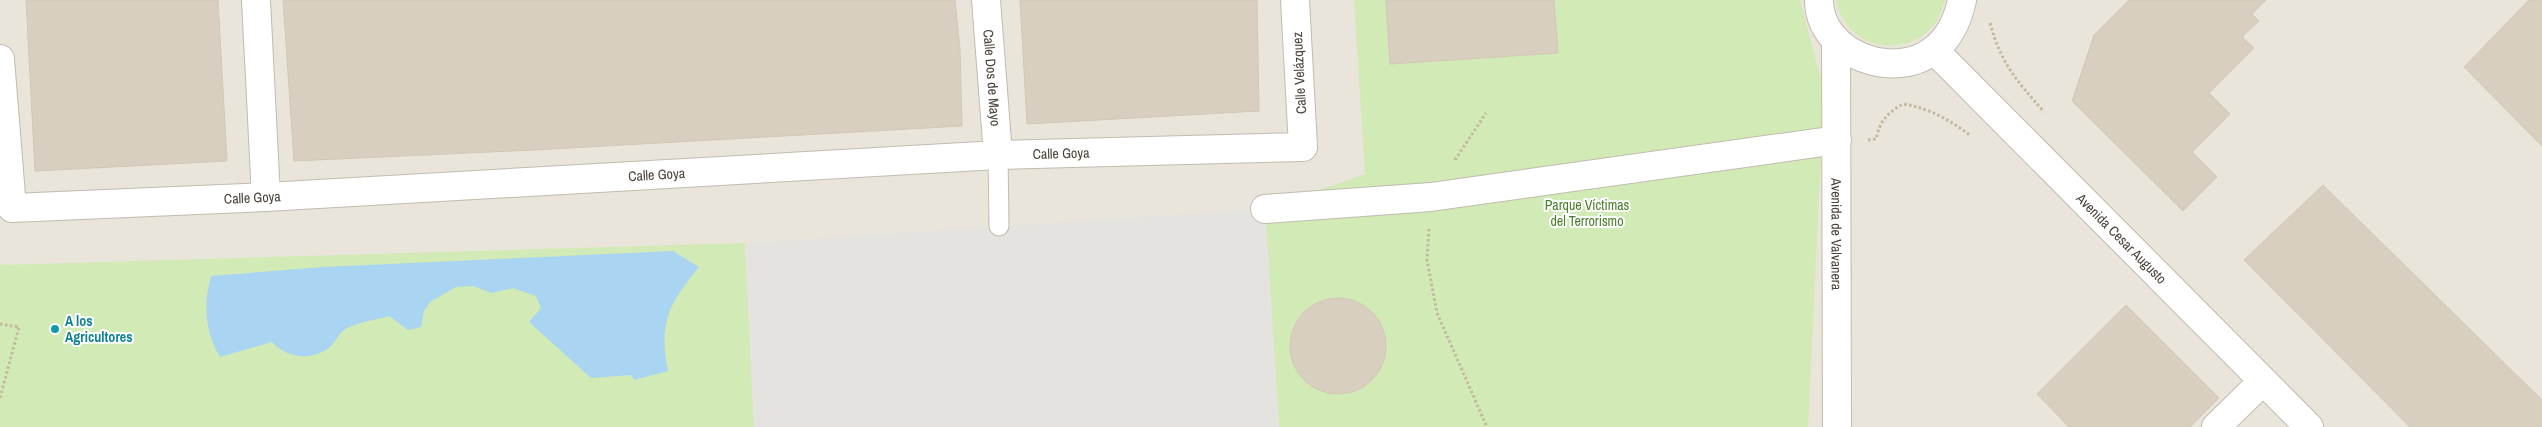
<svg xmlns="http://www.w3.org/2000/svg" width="2542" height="427" viewBox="0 0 2542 427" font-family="'Archivo Narrow',sans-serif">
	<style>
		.residential { fill: #eae5da }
		.green { fill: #d2eab5 }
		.parking { fill: #e5e3e0 }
		.water { fill: #a9d4f2 }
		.building { fill: #d8cfc1; stroke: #d3c7b4 }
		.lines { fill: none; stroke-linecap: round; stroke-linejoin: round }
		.service-casing { stroke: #c2bbae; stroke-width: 21 }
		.pedestrian-casing { stroke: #c2bbae; stroke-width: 30 }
		.minor-casing { stroke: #c2bbae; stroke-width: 30 }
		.tertiary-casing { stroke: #c2bbae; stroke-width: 30 }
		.path { stroke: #c4b79f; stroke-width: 3; stroke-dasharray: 2.5 2.5; stroke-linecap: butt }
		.service { stroke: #fff; stroke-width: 19 }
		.pedestrian { stroke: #fff; stroke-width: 28 }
		.minor { stroke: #fff; stroke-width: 28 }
		.tertiary { stroke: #fff; stroke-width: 28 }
		.culture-dot { fill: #0f9aa8; stroke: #fff; stroke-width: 2 }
		.labels { text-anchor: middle; stroke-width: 4; stroke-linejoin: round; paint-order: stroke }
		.street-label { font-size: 14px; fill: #4b4439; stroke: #fff }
		.park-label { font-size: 14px; fill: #4a7f2a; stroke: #fff }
		.culture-label { font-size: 14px; font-weight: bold; fill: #0d838f; stroke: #fff; text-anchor: start }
	</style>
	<rect width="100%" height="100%" fill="#f6f3ec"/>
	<rect class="residential" x="0" y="0" width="2542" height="427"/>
	<g class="green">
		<path d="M1354 0H1800L1824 91 1808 427H1279L1265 209 1365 174Z"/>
		<path d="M1836 0H1945C1941 12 1937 25 1926 33 1893 60 1843 42 1836 0Z"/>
		<path d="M745 243 754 427H0V265Z"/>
	</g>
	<path class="parking" d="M1265 209 1279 427H754L745 243Z"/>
	<path class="water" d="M673 251 699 267C669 303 658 324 668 371L634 380 631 375 591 378 529 322 541 308 536 296 513 288 491 293 473 286 456 287 430 302 424 311 421 327 408 330 389 316C375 320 360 322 347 328 340 331 335 343 329 348 311 361 286 358 272 342L220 357C205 332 203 304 211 276L323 267Z"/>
	<g class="building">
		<path d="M26 0H218L227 161 35 171Z"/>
		<path d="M283 0H955L960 49 962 126 534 150 294 161Z"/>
		<path d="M1020 0H1257L1259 111 1027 124Z"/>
		<path d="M1386 0H1554L1558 53 1390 64Z"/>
		<path d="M2129 0H2266L2252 14 2259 21 2242 37 2254 48 2209 93 2230 114 2192 152 2217 177 2183 211 2072 101 2094 35Z"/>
		<path d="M2529 0H2542V146L2464 67Z"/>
		<path d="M2323 185 2542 400V427H2410L2244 260Z"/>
		<circle cx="1338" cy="346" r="48"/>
		<path d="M2126 305 2219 398 2190 427H2069L2037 394Z"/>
	</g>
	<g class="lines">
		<defs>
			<path id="service" d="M998 155 999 226"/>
			<path id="pedestrian" d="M1265 209 1431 197 1837 140"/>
			<g id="minor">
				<path d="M256 0 266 197"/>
				<path id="s1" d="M986 0 998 155"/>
				<path id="s2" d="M1934 50 2309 427"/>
				<path id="s3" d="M0 59 12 208 266 197 998 155 1303 147 1295 0"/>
				<path d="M2216 427 2263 381"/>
			</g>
			<g id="tertiary">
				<path d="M1819 0C1819 55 1896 82 1935 49 1950 37 1958 19 1962 0"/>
				<path id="s4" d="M1836 40 1837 427"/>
			</g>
		</defs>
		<use href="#service" class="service-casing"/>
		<use href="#pedestrian" class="pedestrian-casing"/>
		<use href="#minor" class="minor-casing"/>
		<use href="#tertiary" class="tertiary-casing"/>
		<g class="path">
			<path d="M1990 23C2001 64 2017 81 2044 112"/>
			<path d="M1868 140 1876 139C1880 121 1887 113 1903 104 1929 108 1950 120 1971 136"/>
			<path d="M1455 160 1486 113"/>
			<path d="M1429 229 1427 260 1437 313 1487 427"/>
			<path d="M0 324 19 327 0 398"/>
		</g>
		<use href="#service" class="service"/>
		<use href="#pedestrian" class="pedestrian"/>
		<use href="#minor" class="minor"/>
		<use href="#tertiary" class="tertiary"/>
	</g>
	<circle class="culture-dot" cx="55" cy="329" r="5"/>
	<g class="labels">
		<g class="street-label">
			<text transform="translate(1299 73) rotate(-93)" y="5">Calle Velázquez</text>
			<text dy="5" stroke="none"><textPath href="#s1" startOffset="78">Calle Dos de Mayo</textPath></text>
			<text dy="5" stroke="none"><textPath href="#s3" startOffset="1200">Calle Goya</textPath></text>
			<text dy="5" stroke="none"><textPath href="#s3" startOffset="795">Calle Goya</textPath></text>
			<text dy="5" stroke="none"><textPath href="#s3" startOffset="390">Calle Goya</textPath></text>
			<text dy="5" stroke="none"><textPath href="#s4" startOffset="194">Avenida de Valvanera</textPath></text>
			<text dy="5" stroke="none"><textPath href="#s2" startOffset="266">Avenida Cesar Augusto</textPath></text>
		</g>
		<g class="park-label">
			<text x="1587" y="210">Parque Víctimas<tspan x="1587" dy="16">del Terrorismo</tspan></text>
		</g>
		<g class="culture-label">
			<text x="65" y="326">A los<tspan x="65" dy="16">Agricultores</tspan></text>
		</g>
	</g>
</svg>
